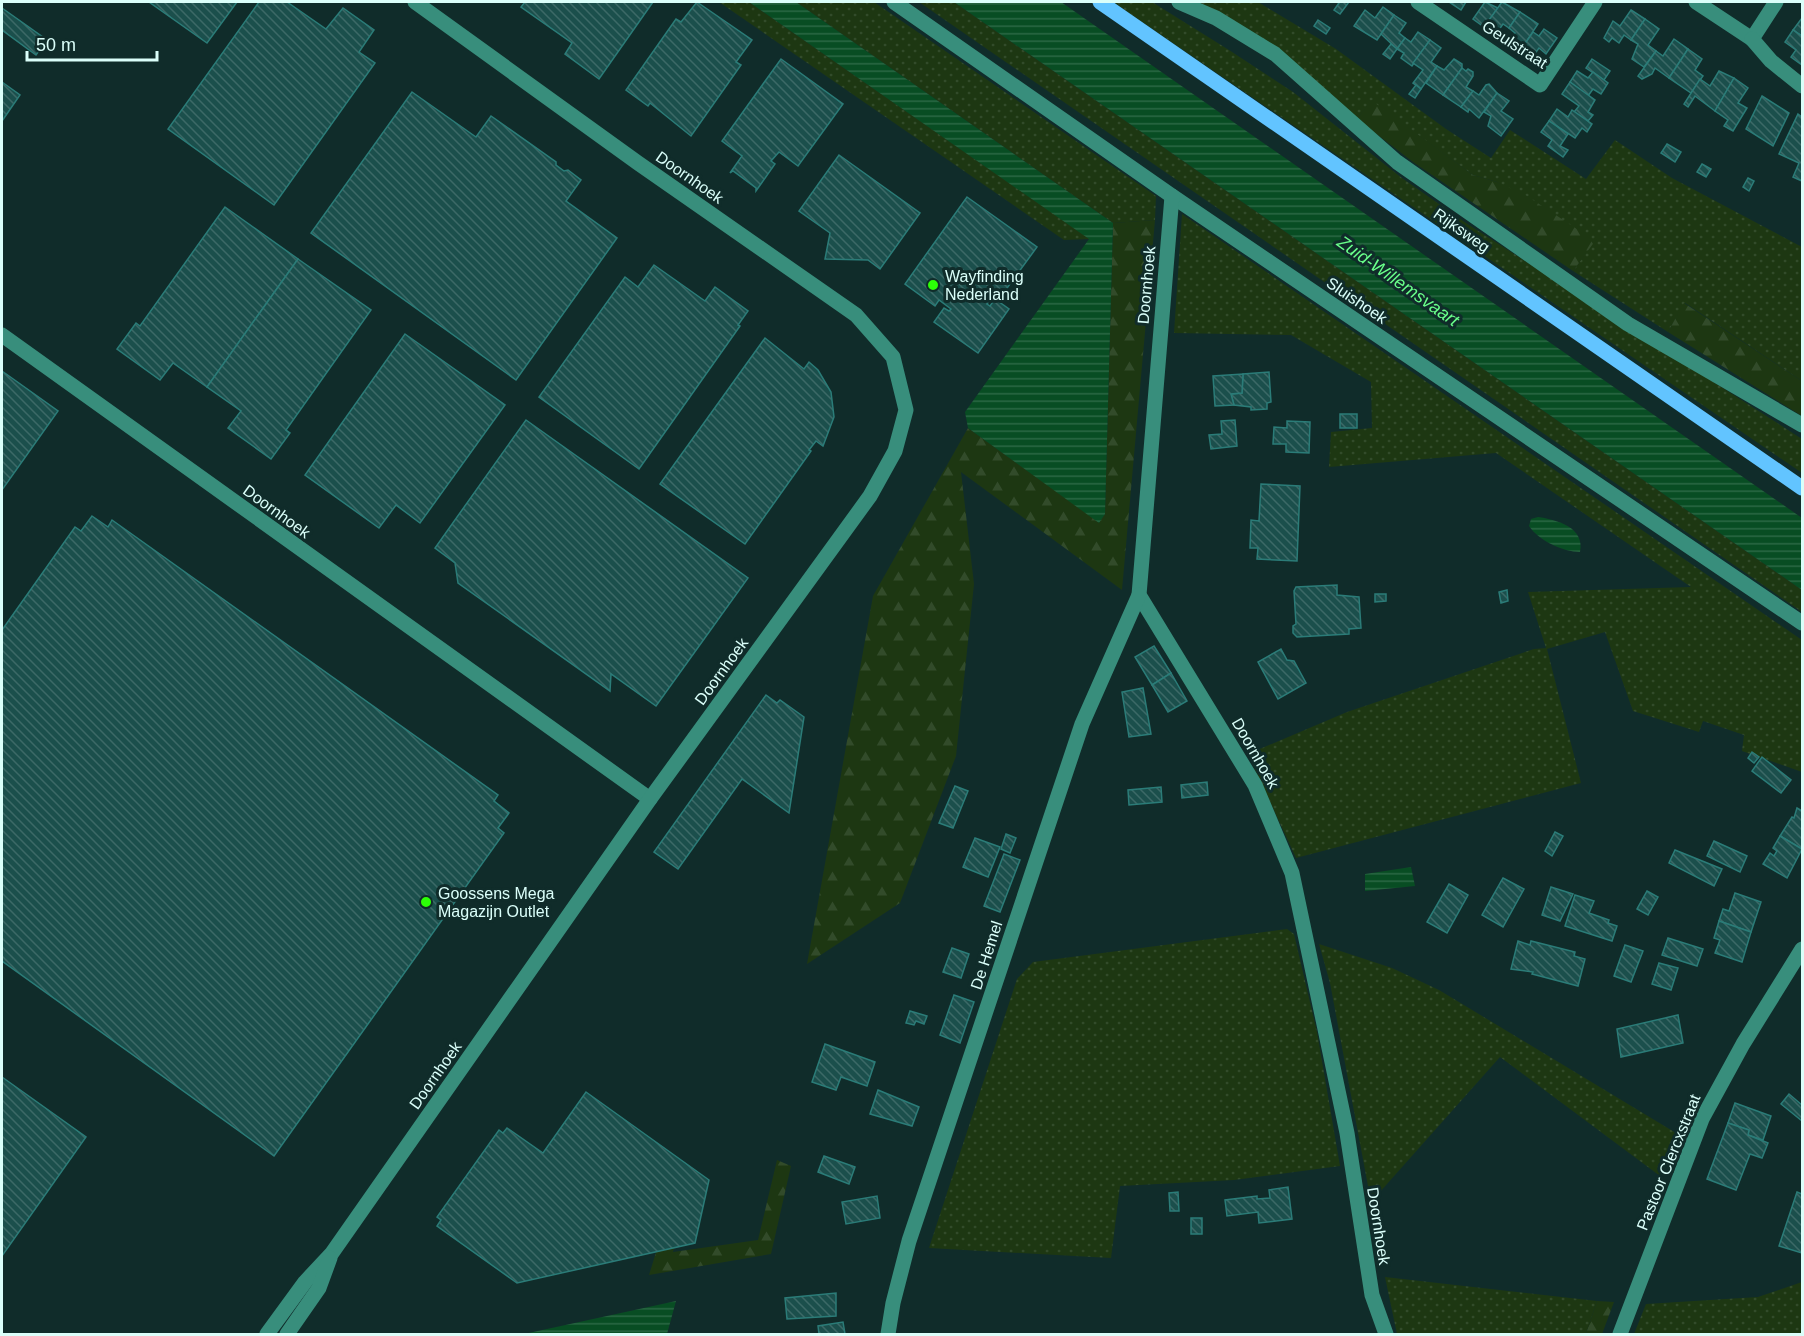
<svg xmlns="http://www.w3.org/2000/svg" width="1804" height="1336" viewBox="0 0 1804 1336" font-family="Arial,sans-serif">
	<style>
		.grass { fill: url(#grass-dots) }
		.forest { fill: url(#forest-firs) }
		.water { fill: url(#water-rules) }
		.building { fill: url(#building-back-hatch); stroke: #2b7c78; stroke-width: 1.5 }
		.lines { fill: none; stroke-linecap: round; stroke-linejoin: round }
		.minor { stroke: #388e7c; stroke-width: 15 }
		.major { stroke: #62c4ff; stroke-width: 15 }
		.poi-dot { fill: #2cff07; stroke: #102c2a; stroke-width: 2 }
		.labels { text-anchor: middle; stroke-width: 6; stroke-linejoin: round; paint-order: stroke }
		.street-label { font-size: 16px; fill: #dbfffa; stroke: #102c2a }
		.poi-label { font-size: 16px; fill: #dbfffa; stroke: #102c2a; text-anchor: start }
		.water-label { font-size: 18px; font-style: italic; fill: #69ff8a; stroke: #102c2a }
	</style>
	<defs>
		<pattern id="grass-dots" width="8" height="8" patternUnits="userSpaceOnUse" patternTransform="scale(1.5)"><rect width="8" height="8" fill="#1d3712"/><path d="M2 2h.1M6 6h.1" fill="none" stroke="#324b2a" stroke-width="1.8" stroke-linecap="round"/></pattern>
		<pattern id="forest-firs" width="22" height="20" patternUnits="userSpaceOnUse" patternTransform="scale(1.5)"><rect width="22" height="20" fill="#1d3712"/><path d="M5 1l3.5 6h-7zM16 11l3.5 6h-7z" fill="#324b2a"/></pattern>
		<pattern id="water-rules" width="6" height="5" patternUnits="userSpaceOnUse" patternTransform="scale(1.5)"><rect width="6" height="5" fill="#084d23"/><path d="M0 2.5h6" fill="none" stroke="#2b6844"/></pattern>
		<pattern id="building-back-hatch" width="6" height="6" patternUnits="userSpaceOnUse" patternTransform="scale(1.5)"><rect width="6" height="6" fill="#1b4f4c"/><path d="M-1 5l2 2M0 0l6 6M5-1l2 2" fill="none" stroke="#3c6967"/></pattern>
	</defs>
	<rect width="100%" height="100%" fill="#102c2a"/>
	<g class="grass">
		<path d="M719 2H749L1090 239 1064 240Z"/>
		<path d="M796 2H874L1156 196 1155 220 1113 223Z"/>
		<path d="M919 2H954L1802 590V612Z"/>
		<path d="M1113 2H1152L1229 50 1293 92 1402 178 1466 223 1802 439V473Z"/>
		<path d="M1189 2H1258L1336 49 1446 129 1491 158 1510 130 1586 179 1615 140 1672 178 1802 247V381L1685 303 1668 332 1573 271 1594 241 1497 182 1473 175 1371 101 1357 119Z"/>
		<path d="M1182 214 1802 640V772L1742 751 1744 735 1703 721 1699 732 1633 711 1605 632 1547 649 1581 783 1296 858 1248 754 1347 712 1534 649 1546 648 1528 592 1691 587 1496 453 1329 467 1331 432 1372 428 1371 382 1291 335 1174 333Z"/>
		<path d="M1287 929 1294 934 1317 1032 1340 1166 1234 1180 1120 1186 1111 1258 929 1248 1017 979 1033 962Z"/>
		<path d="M1319 944 1392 968 1439 990 1676 1133 1660 1176 1500 1057 1371 1202 1330 983Z"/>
		<path d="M1385 1277 1597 1301 1586 1334H1397Z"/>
		<path d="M1802 1282V1334H1634L1646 1304 1758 1297Z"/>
	</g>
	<g class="forest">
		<path d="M1371 100 1473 175 1497 182 1527 196 1595 241 1573 271 1413 162 1357 119Z"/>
		<path d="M1155 220 1122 590 961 472 974 584 956 756 900 903 807 964 873 596 968 428 1099 522 1105 514 1113 223Z"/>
		<path d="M1684 303 1802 381V416L1668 332Z"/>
		<path d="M777 1160 791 1166 771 1254 649 1275 681 1172 693 1176 673 1252 758 1240Z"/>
		<path d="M1597 1301 1614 1302 1602 1334H1586Z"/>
	</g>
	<g class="water">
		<path d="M749 2H796L1113 223 1105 514 1099 523 968 428 965 412 1089 239Z"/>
		<path d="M954 2H1061L1802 518V590Z"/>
		<path d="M1538 517C1557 520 1585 527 1580 552 1563 552 1538 540 1529 526L1531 519Z"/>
		<path d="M1411 867 1415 886 1365 891V874Z"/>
		<path d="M676 1301 667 1334H524Z"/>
	</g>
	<g class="building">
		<path d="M149 2H237L207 43Z"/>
		<path d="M259 2H287L326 29 343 8 374 30 359 52 375 63 274 205 168 129Z"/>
		<path d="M525 2H653L599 79 565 54 572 43 521 7Z"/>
		<path d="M697 2 752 40 736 62 741 65 691 136 650 103 648 106 626 90 676 19 681 22Z"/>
		<path d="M1337 2H1349L1340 14 1334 10 1339 3Z"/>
		<path d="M1449 2H1466L1461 10Z"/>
		<path d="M1485 2 1498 8 1484 27 1473 19Z"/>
		<path d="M1502 2 1520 12 1509 28 1503 24 1496 34 1484 27Z"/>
		<path d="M1383 7 1394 15 1377 40 1354 26 1365 10 1375 18Z"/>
		<path d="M2 8 47 40 36 55 2 30Z"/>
		<path d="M1631 10 1645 19 1631 40 1624 35 1619 43 1612 38 1609 42 1604 38 1613 21 1620 26Z"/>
		<path d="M1520 12 1538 24 1520 51 1508 43 1515 33 1509 28Z"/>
		<path d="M1394 15 1406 23 1399 33 1405 38 1397 49 1381 34Z"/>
		<path d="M1802 18V36L1793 30Z"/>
		<path d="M1645 19 1659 29 1648 45 1656 51 1644 67 1632 59 1638 44 1631 40Z"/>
		<path d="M1318 20 1330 28 1326 34 1314 26Z"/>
		<path d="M1544 29 1557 38 1546 54 1539 48 1531 59 1520 51 1533 32 1539 36Z"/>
		<path d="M1793 30 1802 36V65L1791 57 1796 50 1785 42Z"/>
		<path d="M1418 32 1430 40 1412 66 1401 58 1404 53 1397 49 1405 38 1411 42Z"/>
		<path d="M1674 39 1688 49 1669 78 1655 68 1652 74 1642 79 1638 76 1656 51 1663 56Z"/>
		<path d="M1430 40 1441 48 1431 62 1437 66 1421 89 1413 83 1423 70 1413 63Z"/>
		<path d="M1391 44 1397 49 1390 59 1383 54Z"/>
		<path d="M1688 49 1702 59 1695 70 1703 76 1691 93 1669 78Z"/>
		<path d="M781 59 843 104 798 166 779 152 771 161 775 164 756 191V188L733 171 730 173 742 156 722 141Z"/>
		<path d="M1454 59 1462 64V68L1443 95 1426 83 1437 66 1444 70Z"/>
		<path d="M1592 59 1610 71 1604 80 1586 68Z"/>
		<path d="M1462 68 1466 71 1468 69 1473 72V76L1466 87 1473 91 1461 107 1443 95Z"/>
		<path d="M1577 71 1588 78 1593 72 1608 83 1601 94 1593 89 1588 96 1570 82Z"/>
		<path d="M1719 71 1734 78 1715 111 1695 96 1688 107 1684 104 1700 79 1710 86Z"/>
		<path d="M1734 78 1748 88 1738 103 1747 108 1733 131 1724 126 1728 120 1715 111Z"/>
		<path d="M2 82 20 95 2 121Z"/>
		<path d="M1570 82 1595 100 1588 112 1593 115 1588 121 1574 112 1579 106 1562 94Z"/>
		<path d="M1489 84 1497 93 1479 118 1469 109 1468 112 1461 107 1473 91 1479 95 1486 85Z"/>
		<path d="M1416 85 1421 89 1415 98 1409 94Z"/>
		<path d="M412 92 476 137 491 116 556 162V165L564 171 568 170 581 180 566 201 617 238 516 380 311 233Z"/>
		<path d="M1497 93 1509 101 1501 111 1513 119 1501 136 1488 126 1491 116 1484 112Z"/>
		<path d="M1762 96 1789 113 1773 146 1746 129Z"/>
		<path d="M1557 109 1568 117 1572 110 1592 124 1587 132 1582 128 1575 138 1549 121Z"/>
		<path d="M1798 114 1802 117V181L1793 177 1799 163 1779 154Z"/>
		<path d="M1549 121 1568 134 1560 146 1568 150 1563 157 1548 146 1552 140 1541 132Z"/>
		<path d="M1667 144 1681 152 1675 162 1661 153Z"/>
		<path d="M839 155 920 213 880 269 868 260 825 259 830 233 799 211Z"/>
		<path d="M1702 164 1711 169 1706 177 1697 172Z"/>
		<path d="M1748 178 1754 181 1749 191 1743 187Z"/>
		<path d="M967 197 1037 247 1002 295 996 292 987 304 990 306 995 299 1009 309 978 353 934 322 944 308 949 311 951 309 939 300 935 306 905 284Z"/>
		<path d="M225 207 298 259 207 387 173 363 160 380 117 349 136 323 140 326Z"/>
		<path d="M298 259 371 310 286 430 290 433 271 459 228 428 241 411 207 387Z"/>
		<path d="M654 265 705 301 715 287 748 311 738 325 740 326 639 469 539 397 625 277 638 287Z"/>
		<path d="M405 334 505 405 420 523 396 505 379 528 305 475Z"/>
		<path d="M765 338 804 369 809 362 818 370 831 392 834 417 823 446 816 441 809 450 811 451 745 544 660 484Z"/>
		<path d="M2 371 58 411 2 490Z"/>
		<path d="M1269 372 1271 402 1267 403V409L1251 410V407L1234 405 1231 394 1242 393 1243 374Z"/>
		<path d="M1243 374 1242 393 1231 394 1234 405 1215 406 1213 376Z"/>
		<rect x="1340" y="414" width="17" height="14"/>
		<path d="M526 420 748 578 656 706 611 674 610 691 458 583 455 563 435 548Z"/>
		<path d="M1235 420 1237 446 1211 449 1209 435 1222 434 1221 421Z"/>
		<path d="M1287 421 1310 422 1309 453 1286 452V444H1273L1274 427 1287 428Z"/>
		<path d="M1261 484 1300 486 1297 561 1257 559 1258 548H1250L1251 520 1259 521Z"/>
		<path d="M92 516 108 527 112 520 498 795 494 801 509 813 498 828 504 833 274 1156 2 961V630L75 527 81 531Z"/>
		<path d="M1337 585V595L1359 597 1361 628 1349 629V634L1297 637 1293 633V626L1296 624 1294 591 1296 587Z"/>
		<path d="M1507 590 1508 601 1501 603 1499 592Z"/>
		<path d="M1375 594H1386V601L1375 602Z"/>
		<path d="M1154 646 1171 673 1152 685 1135 657Z"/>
		<path d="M1281 649 1287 660 1294 661 1306 683 1278 699 1258 662Z"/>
		<path d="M1171 673 1187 701 1168 712 1152 685Z"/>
		<path d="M1143 688 1151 734 1129 737 1122 692Z"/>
		<path d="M766 695 777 703 780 700 804 717 789 813 742 779 678 869 654 852Z"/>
		<path d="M1752 752 1759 757 1754 763 1748 758Z"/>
		<path d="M1762 757 1791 780 1781 793 1752 771Z"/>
		<path d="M1207 782 1208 795 1182 798 1181 785Z"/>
		<path d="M955 786 968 791 953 828 939 823Z"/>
		<path d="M1161 787 1162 802 1129 805 1128 790Z"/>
		<path d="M1797 808 1802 811V849L1780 836 1792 817 1794 818Z"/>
		<path d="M1555 832 1563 836 1552 856 1545 851Z"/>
		<path d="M1006 834 1016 838 1010 853 1001 849Z"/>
		<path d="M1780 836 1802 849 1787 878 1763 864 1770 853 1774 856 1777 851 1773 848Z"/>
		<path d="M975 838 1000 847 988 877 963 867Z"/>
		<path d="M1714 841 1747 856 1740 872 1707 856Z"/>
		<path d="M1675 850 1722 869 1714 886 1669 863Z"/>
		<path d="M1004 854 1020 860 1000 912 984 906Z"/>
		<path d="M1503 878 1524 889 1503 927 1482 915Z"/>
		<path d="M1449 884 1468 895 1447 933 1427 922Z"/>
		<path d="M1551 887 1573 894 1560 921 1542 915Z"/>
		<path d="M1647 891 1658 897 1648 915 1637 909Z"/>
		<path d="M1735 893 1761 902 1751 932 1719 921 1723 909 1729 911Z"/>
		<path d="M1575 895 1594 901 1589 913 1609 920 1608 923 1617 926 1612 941 1565 926Z"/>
		<path d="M1719 921 1751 932 1742 962 1715 953 1720 940 1714 938Z"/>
		<path d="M1668 938 1703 949 1697 966 1662 955Z"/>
		<path d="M1518 941 1530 945 1531 941 1575 952 1574 956 1585 959 1578 986 1532 974 1533 972 1511 969Z"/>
		<path d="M1625 945 1643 951 1631 982 1614 976Z"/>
		<path d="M952 948 969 954 961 978 943 972Z"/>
		<path d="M1659 963 1678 968 1671 990 1652 984Z"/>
		<path d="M954 995 974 1002 960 1043 940 1035Z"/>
		<path d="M910 1011 927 1016 924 1024 916 1021 914 1025 906 1023Z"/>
		<path d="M1678 1015 1683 1043 1621 1057 1617 1029Z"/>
		<path d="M825 1044 875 1062 867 1086 841 1077 836 1090 812 1082Z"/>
		<path d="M2 1077 86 1137 2 1256Z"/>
		<path d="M878 1090 919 1107 912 1126 870 1114Z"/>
		<path d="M586 1092 709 1180 695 1243 517 1283 437 1226 441 1220 437 1217 499 1130 503 1133 507 1128 543 1153Z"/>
		<path d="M1789 1094 1802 1105V1121L1781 1104Z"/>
		<path d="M1735 1103 1771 1116 1763 1140 1748 1135 1749 1130 1728 1123Z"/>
		<path d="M1728 1123 1749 1130 1748 1135 1768 1143 1762 1158 1750 1154 1736 1190 1707 1179Z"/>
		<path d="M824 1156 855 1167 849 1184 818 1172Z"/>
		<path d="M1288 1187 1292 1219 1259 1223 1258 1212 1227 1216 1225 1200 1257 1196V1199L1270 1198 1269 1190Z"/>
		<path d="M1178 1192 1179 1211H1170L1169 1193Z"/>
		<path d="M1797 1192 1802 1194V1253L1779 1246Z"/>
		<path d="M877 1196 880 1218 846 1224 842 1202Z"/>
		<rect x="1191" y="1218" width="11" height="16"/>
		<path d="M836 1293V1316L787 1319 785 1298Z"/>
		<path d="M843 1322 845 1334H819L818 1326Z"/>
	</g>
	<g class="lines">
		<g class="minor">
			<path d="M894 2 1172 196 1802 623"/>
			<path d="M1179 2 1216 18 1275 54 1397 162 1628 324 1802 425"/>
			<path d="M1418 2 1540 85 1595 2"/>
			<path d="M1696 2 1752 39 1776 2"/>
			<path d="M1752 39 1771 61 1802 86"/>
			<path d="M1172 196 1139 595 1255 785 1292 873 1347 1133 1372 1295 1386 1334"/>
			<path d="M2 335 650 799"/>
			<path d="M267 1334 305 1282 332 1253 650 799 870 496 895 451 906 410 893 357 856 315 638 163 415 2"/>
			<path d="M287 1334 319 1288 330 1258"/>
			<path d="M888 1334 893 1303 909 1241 1082 724 1139 595"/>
			<path d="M1620 1334 1702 1119 1743 1044 1802 949"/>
		</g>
		<path class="major" d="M1100 2 1802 488"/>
	</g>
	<g class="poi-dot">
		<circle cx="933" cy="285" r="6"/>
		<circle cx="426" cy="902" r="6"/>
	</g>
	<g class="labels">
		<g class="street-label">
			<text transform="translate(1515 44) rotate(33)" y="6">Geulstraat</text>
			<text transform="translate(690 177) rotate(35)" y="6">Doornhoek</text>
			<text transform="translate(1462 230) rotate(35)" y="6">Rijksweg</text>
			<text transform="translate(1146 285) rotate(-85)" y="6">Doornhoek</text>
			<text transform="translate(1357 300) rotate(34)" y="6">Sluishoek</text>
			<text transform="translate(277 511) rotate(36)" y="6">Doornhoek</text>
			<text transform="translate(721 671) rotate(-54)" y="6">Doornhoek</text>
			<text transform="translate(1256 753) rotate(60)" y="6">Doornhoek</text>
			<text transform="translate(986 955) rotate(-72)" y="6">De Hemel</text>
			<text transform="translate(435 1075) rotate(-55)" y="6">Doornhoek</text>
			<text transform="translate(1668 1162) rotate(-68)" y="6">Pastoor Clercxstraat</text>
			<text transform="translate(1379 1226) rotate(81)" y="6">Doornhoek</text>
		</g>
		<g class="poi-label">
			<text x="945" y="282">Wayfinding<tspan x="945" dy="18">Nederland</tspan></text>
			<text x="438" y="899">Goossens Mega<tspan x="438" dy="18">Magazijn Outlet</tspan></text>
		</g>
		<g class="water-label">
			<text transform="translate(1398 281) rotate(35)" y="6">Zuid-Willemsvaart</text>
		</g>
	</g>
	<rect width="1804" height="1336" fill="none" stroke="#dbfffa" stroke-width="6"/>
	<path d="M27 51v9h130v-9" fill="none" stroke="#dbfffa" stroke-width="3"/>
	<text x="36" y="51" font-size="18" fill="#dbfffa" stroke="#102c2a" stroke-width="4.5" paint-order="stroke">50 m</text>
</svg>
